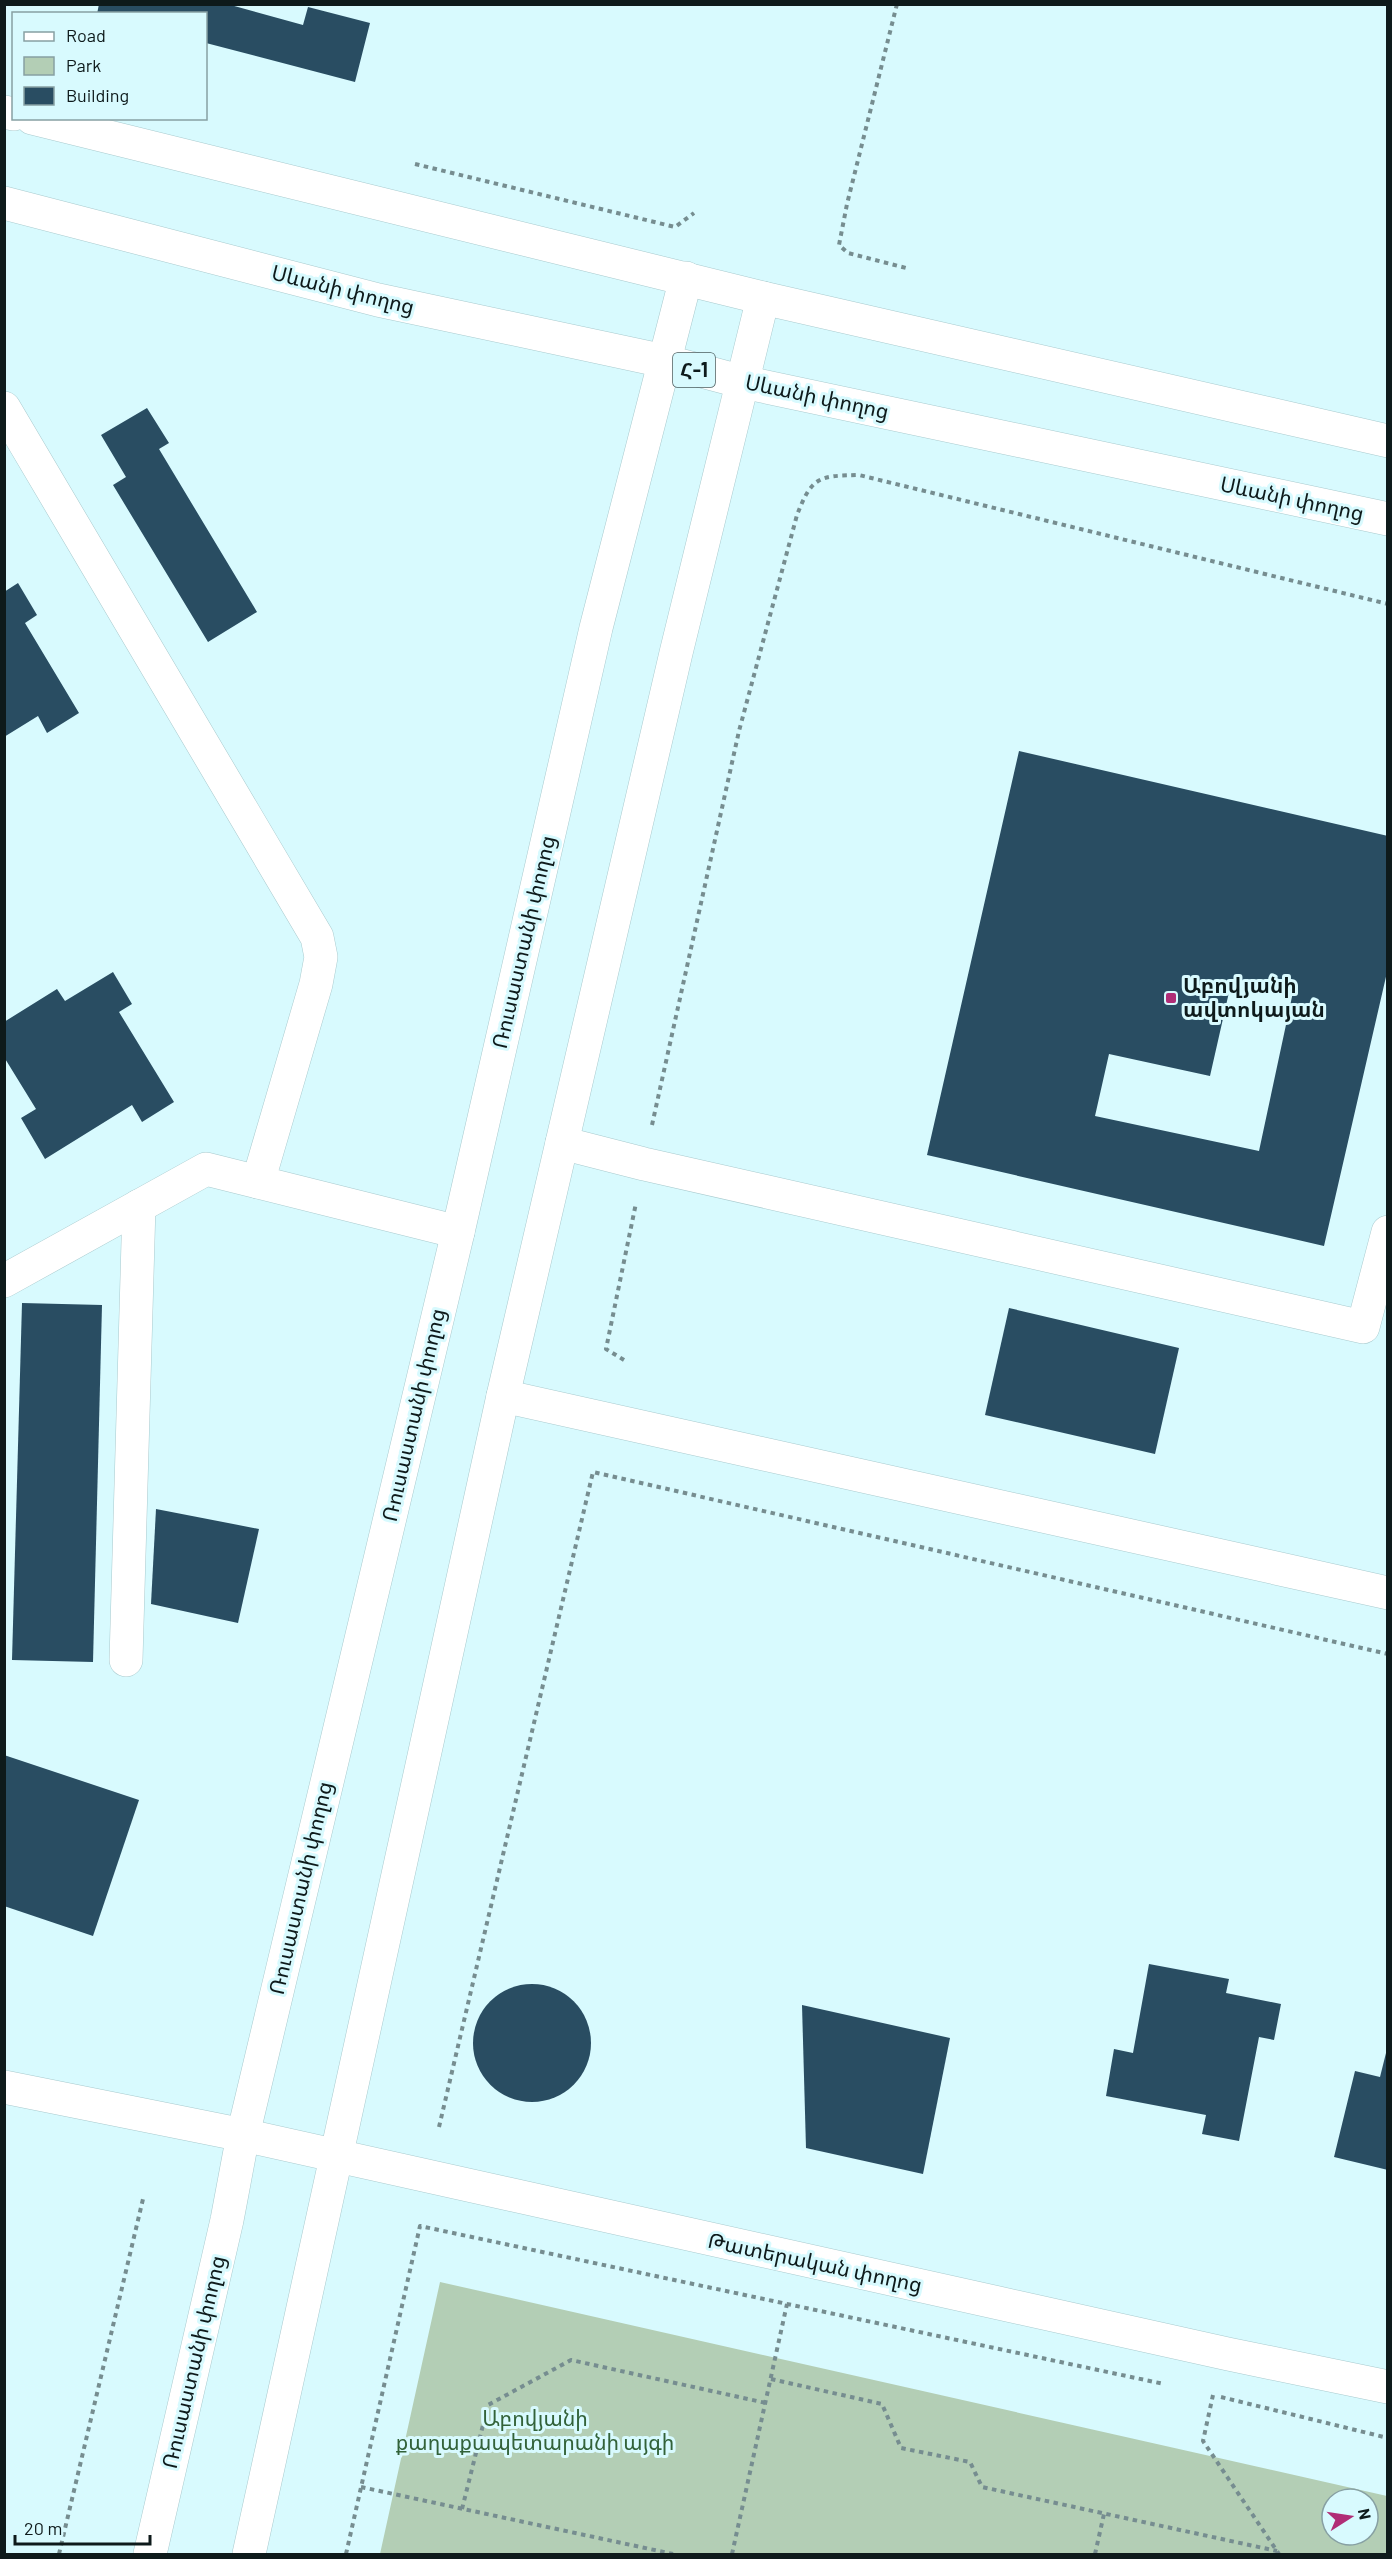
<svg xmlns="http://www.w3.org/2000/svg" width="1392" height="2559" viewBox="0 0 1392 2559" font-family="Barlow,'Noto Sans Armenian',sans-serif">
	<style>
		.green { fill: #b3ceb5; fill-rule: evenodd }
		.building { fill: #294d62; fill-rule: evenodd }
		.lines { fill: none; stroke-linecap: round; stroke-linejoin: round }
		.minor-casing { stroke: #a9cace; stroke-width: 34 }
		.major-casing { stroke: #a9cace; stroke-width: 34 }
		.path { stroke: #768d90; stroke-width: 4; stroke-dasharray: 4.5 4.5; stroke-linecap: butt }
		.minor { stroke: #fff; stroke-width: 33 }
		.major { stroke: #fff; stroke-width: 33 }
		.poi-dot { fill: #b02d76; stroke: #d8fafe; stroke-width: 2 }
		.labels { text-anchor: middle; stroke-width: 6; stroke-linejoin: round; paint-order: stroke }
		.shield { fill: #d8fafe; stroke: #4b5d5f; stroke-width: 1.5 }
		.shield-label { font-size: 20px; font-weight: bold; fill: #0e1a1b }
		.street-label { font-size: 21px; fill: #0e1a1b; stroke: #d8fafe }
		.poi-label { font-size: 21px; font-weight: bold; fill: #0e1a1b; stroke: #d8fafe; text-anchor: start }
		.park-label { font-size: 21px; fill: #326239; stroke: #d8fafe }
	</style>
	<rect width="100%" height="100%" fill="#d8fafe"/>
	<path class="green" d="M440 2282 1387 2496V2554H380ZM1332 2499H1368V2535H1332Z"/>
	<g class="building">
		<path d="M99 4H227L303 25 308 7 370 23 355 82 206 43V14H97Z"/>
		<path d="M147 408 169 443 159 449 257 612 208 642 113 485 126 477 101 435Z"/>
		<path d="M18 583 37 615 25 623 79 713 47 733 38 716 4 737V592Z"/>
		<path d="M1019 751 1388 836V968L1324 1246 927 1155ZM1232 979 1293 992 1259 1151 1095 1116 1109 1054 1210 1076Z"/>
		<path d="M113 972 132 1004 119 1012 174 1102 142 1122 132 1105 45 1159 21 1118 36 1109 4 1057V1022L57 989 65 1001Z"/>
		<path d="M22 1303 102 1305 93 1662 12 1660Z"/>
		<path d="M1009 1308 1179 1348 1155 1454 985 1415Z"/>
		<path d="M156 1509 259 1529 238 1623 151 1604Z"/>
		<path d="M4 1755 139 1800 93 1936 4 1906Z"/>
		<path d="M1149 1964 1229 1979 1226 1993 1281 2004 1274 2040 1259 2037 1239 2141 1202 2134 1206 2115 1106 2096 1114 2049 1133 2053Z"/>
		<circle cx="532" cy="2043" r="59"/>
		<path d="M802 2005 950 2038 923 2174 806 2148Z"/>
		<path d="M1387 2049H1388V2170L1334 2157 1355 2071 1380 2077Z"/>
	</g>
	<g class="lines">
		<defs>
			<g id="minor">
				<path d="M4 408 317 937 321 957 316 984 258 1182 458 1232"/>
				<path d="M562 1143 644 1164 1363 1327 1388 1232"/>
				<path d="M4 1281 206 1169 258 1182"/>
				<path d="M503 1396 1388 1593"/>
				<path d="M126 1660 139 1206"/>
				<path d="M4 2087 243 2135 1228 2354 1388 2387"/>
			</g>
			<g id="major">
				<path d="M4 112 14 114"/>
				<path d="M32 118 763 298 1388 441"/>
				<path d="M4 203 378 300 664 361 743 382 1388 519"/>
				<path d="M150 2554 227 2220 243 2135 458 1232 596 628 686 278"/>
				<path d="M249 2554 503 1396 676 653 763 298"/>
			</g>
		</defs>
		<use href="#minor" class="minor-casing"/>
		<use href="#major" class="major-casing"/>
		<g class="path">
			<path d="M897 4 847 204 839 245 848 253 910 269"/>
			<path d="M415 164 675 227 694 213"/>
			<path d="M652 1125 739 731 797 515C812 476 819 476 859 475L1388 604"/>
			<path d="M624 1360 606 1349 636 1203"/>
			<path d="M439 2127 593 1472 1388 1654"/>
			<path d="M771 2379 882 2404 901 2448 970 2462 982 2487 1277 2551"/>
			<path d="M1213 2395 1203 2441 1279 2554"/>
			<path d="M1221 2397 1388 2438"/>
			<path d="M361 2487 673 2554"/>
			<path d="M462 2509 488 2405 571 2360 766 2403"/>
			<path d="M59 2554 143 2199"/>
			<path d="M346 2554 420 2226 1164 2384"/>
			<path d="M732 2554 787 2304"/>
			<path d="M1095 2554 1104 2514"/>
		</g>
		<use href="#minor" class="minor"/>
		<use href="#major" class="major"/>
	</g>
	<rect class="poi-dot" x="1165" y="992" width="12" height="12" rx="3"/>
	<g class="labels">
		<rect class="shield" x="673" y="353" width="42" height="34" rx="4.5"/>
		<g class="shield-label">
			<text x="694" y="377">Հ-1</text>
		</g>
		<g class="street-label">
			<text transform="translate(343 290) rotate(14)" y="7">Սևանի փողոց</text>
			<text transform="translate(817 397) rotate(12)" y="7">Սևանի փողոց</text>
			<text transform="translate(1292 499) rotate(12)" y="7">Սևանի փողոց</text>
			<text transform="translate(524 942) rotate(-77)" y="7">Ռուսաստանի փողոց</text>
			<text transform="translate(414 1415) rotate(-77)" y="7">Ռուսաստանի փողոց</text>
			<text transform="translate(301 1888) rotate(-77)" y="7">Ռուսաստանի փողոց</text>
			<text transform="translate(815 2263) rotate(12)" y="7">Թատերական փողոց</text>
			<text transform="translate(194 2362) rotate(-77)" y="7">Ռուսաստանի փողոց</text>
		</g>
		<g class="poi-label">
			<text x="1183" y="993">Աբովյանի<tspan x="1183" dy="24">ավտոկայան</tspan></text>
		</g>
		<g class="park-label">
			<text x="535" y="2426">Աբովյանի<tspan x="535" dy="24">քաղաքապետարանի այգի</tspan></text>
		</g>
	</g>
	<rect width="1392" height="2559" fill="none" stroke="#0e1a1b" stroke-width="12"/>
	<rect x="12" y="12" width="195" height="108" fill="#d8fafe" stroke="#87a0a3" stroke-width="1.5"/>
	<rect x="24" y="32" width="30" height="9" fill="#ffffff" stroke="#87a0a3" stroke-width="1.5"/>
	<text x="66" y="42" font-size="18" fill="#0e1a1b">Road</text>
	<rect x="24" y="57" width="30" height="18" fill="#b3ceb5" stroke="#87a0a3" stroke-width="1.5"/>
	<text x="66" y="72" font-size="18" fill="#0e1a1b">Park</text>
	<rect x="24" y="87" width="30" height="18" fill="#294d62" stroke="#87a0a3" stroke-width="1.5"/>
	<text x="66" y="102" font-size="18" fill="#0e1a1b">Building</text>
	<g transform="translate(1350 2517) rotate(78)"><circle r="28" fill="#d8fafe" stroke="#87a0a3" stroke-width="1.5"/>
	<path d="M0-4.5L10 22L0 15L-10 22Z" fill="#b02d76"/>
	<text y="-9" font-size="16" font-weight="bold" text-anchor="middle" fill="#0e1a1b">N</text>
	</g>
	<path d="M15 2535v9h135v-9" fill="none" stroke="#0e1a1b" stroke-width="3"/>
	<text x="24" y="2535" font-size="18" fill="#0e1a1b" stroke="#d8fafe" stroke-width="4.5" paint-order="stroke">20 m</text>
</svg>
